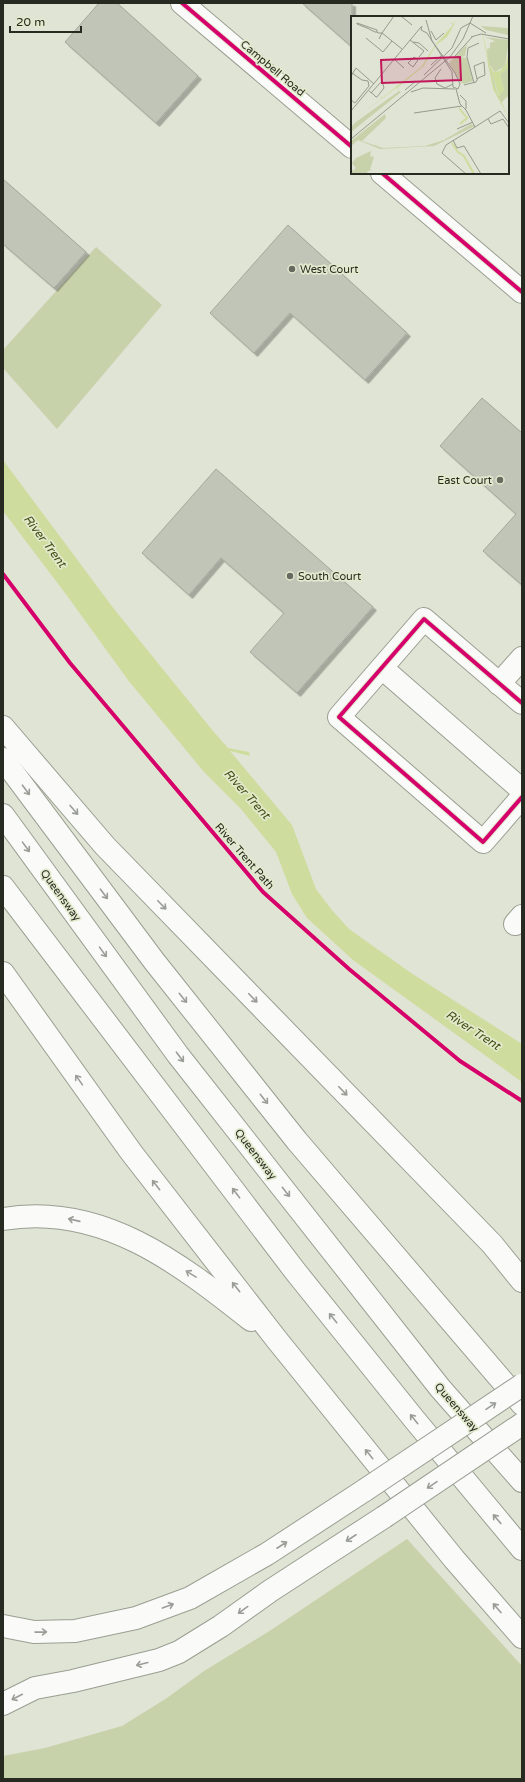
<svg xmlns="http://www.w3.org/2000/svg" width="525" height="1782" viewBox="0 0 525 1782" font-family="'Varela Round',sans-serif">
	<style>
		.green { fill: #c7d1aa }
		.water { fill: #cedc9e }
		.building { fill: #c1c5b8; stroke: #a4a89c; filter: url(#shadow) }
		.lines { fill: none; stroke-linecap: round; stroke-linejoin: round }
		.minor-casing { stroke: #9a9e92; stroke-width: 24 }
		.major-casing { stroke: #9a9e92; stroke-width: 24 }
		.highway-casing { stroke: #9a9e92; stroke-width: 24 }
		.minor { stroke: #fafbf9; stroke-width: 22 }
		.major { stroke: #fafbf9; stroke-width: 22 }
		.highway { stroke: #fafbf9; stroke-width: 22 }
		.major-bridge-casing { stroke: #9a9e92; stroke-width: 24; stroke-linecap: butt }
		.major-bridge { stroke: #fafbf9; stroke-width: 22 }
		.cycleway-casing { stroke: #e2eace; stroke-width: 6 }
		.cycleway { stroke: #d6006c; stroke-width: 4 }
		.oneway { stroke: #9b9d97 }
		.poi-dot { fill: #676b5f; stroke: #e2eace; stroke-width: 1.5 }
		.labels { text-anchor: middle; stroke-width: 3.5; stroke-linejoin: round; paint-order: stroke }
		.street-label { font-size: 11px; fill: #272a20; stroke: #e2eace }
		.poi-label { font-size: 11px; fill: #272a20; stroke: #e2eace; text-anchor: start }
		.water-label { font-size: 12px; font-style: italic; fill: #434e13; stroke: #e2eace }
		.inset-river { fill: none; stroke: #cedc9e; stroke-width: 2 }
		.inset-road { fill: none; stroke: #959a8c; stroke-width: 1 }
		.view { fill: #c2185b; fill-opacity: 0.15; stroke: #c2185b; stroke-width: 2 }
		.inset-edge { fill: none; stroke: #272a20; stroke-width: 2 }
	</style>
	<defs>
		<filter id="shadow"><feDropShadow dx="3.5" dy="3.5" stdDeviation="0" flood-color="#0004"/></filter>
	</defs>
	<rect width="100%" height="100%" fill="#dfe4d4"/>
	<g class="green">
		<path d="M96 247 162 305 57 429 3 368V350Z"/>
		<path d="M407 1539 522 1666V1779H3V1756L45 1748 122 1726 167 1698 204 1671 268 1632Z"/>
	</g>
	<path class="water" d="M3 460 114 609 213 731 228 748 249 752 250 756 230 751 292 825 316 889 331 909 349 929 411 973 522 1044V1082L353 960 307 918 292 894 276 852 241 809 204 772 128 680 68 597 3 511Z"/>
	<g class="building">
		<path d="M99 3H117L198 76 156 123 65 42Z"/>
		<path d="M302 3H352V47Z"/>
		<path d="M3 179 86 252 54 288 3 244Z"/>
		<path d="M288 225 407 333 365 380 290 313 254 353 210 313Z"/>
		<path d="M482 398 522 433V585L483 551 516 514 440 446Z"/>
		<path d="M216 469 373 607 297 693 250 652 284 613 221 558 189 595 142 553Z"/>
	</g>
	<g class="lines">
		<defs>
			<g id="minor">
				<path d="M182 3 352 147"/>
				<path d="M382 173 522 292"/>
				<path d="M382 668 522 790"/>
				<path d="M499 684 522 658"/>
				<path d="M522 703 424 619 339 717 483 842 522 797"/>
				<path d="M515 924 522 916"/>
			</g>
			<g id="major">
				<path d="M3 1626 34 1632 75 1631 136 1618 190 1598 267 1554 365 1490"/>
				<path d="M3 1704 35 1688 73 1681 159 1660 179 1652 221 1626 270 1591 384 1517"/>
			</g>
			<g id="highway">
				<path d="M3 727 105 846 492 1244 522 1281"/>
				<path d="M3 759 154 961 297 1141 522 1404"/>
				<path d="M3 815 178 1055 440 1388 522 1481"/>
				<path d="M3 887 295 1271 414 1419 522 1549"/>
				<path d="M3 973 131 1152 277 1340 454 1559 522 1637"/>
				<path d="M3 1219C101 1202 179 1263 251 1320"/>
			</g>
		</defs>
		<use href="#minor" class="minor-casing"/>
		<use href="#major" class="major-casing"/>
		<use href="#highway" class="highway-casing"/>
		<use href="#minor" class="minor"/>
		<use href="#major" class="major"/>
		<use href="#highway" class="highway"/>
		<defs>
			<g id="major-bridge">
				<path d="M365 1490 522 1385"/>
				<path d="M384 1517 522 1424"/>
			</g>
		</defs>
		<use href="#major-bridge" class="major-bridge-casing"/>
		<use href="#major-bridge" class="major-bridge"/>
		<defs>
			<g id="cycleway">
				<path d="M182 3 352 147"/>
				<path d="M382 173 522 292"/>
				<path d="M3 574 70 663 263 892 349 969 460 1061 522 1101"/>
				<path d="M522 703 424 619 339 717 483 842 522 797"/>
			</g>
		</defs>
		<use href="#cycleway" class="cycleway-casing"/>
		<use href="#cycleway" class="cycleway"/>
	</g>
	<defs><path id="oneway-shaft" d="M-6 0H5M1.5-3L5.5 0L1.5 3" fill="none" stroke-width="1.6" stroke-linecap="round" stroke-linejoin="round"/></defs>
	<g class="oneway">
		<use href="#oneway-shaft" transform="translate(26 790) rotate(53)"/>
		<use href="#oneway-shaft" transform="translate(74 810) rotate(49)"/>
		<use href="#oneway-shaft" transform="translate(26 847) rotate(54)"/>
		<use href="#oneway-shaft" transform="translate(104 894) rotate(53)"/>
		<use href="#oneway-shaft" transform="translate(162 905) rotate(46)"/>
		<use href="#oneway-shaft" transform="translate(103 952) rotate(54)"/>
		<use href="#oneway-shaft" transform="translate(183 998) rotate(51)"/>
		<use href="#oneway-shaft" transform="translate(253 998) rotate(46)"/>
		<use href="#oneway-shaft" transform="translate(180 1057) rotate(53)"/>
		<use href="#oneway-shaft" transform="translate(79 1080) rotate(-125)"/>
		<use href="#oneway-shaft" transform="translate(343 1091) rotate(46)"/>
		<use href="#oneway-shaft" transform="translate(264 1099) rotate(51)"/>
		<use href="#oneway-shaft" transform="translate(156 1185) rotate(-128)"/>
		<use href="#oneway-shaft" transform="translate(286 1192) rotate(52)"/>
		<use href="#oneway-shaft" transform="translate(236 1193) rotate(-127)"/>
		<use href="#oneway-shaft" transform="translate(74 1220) rotate(-167)"/>
		<use href="#oneway-shaft" transform="translate(191 1274) rotate(-148)"/>
		<use href="#oneway-shaft" transform="translate(236 1287) rotate(-128)"/>
		<use href="#oneway-shaft" transform="translate(333 1318) rotate(-129)"/>
		<use href="#oneway-shaft" transform="translate(491 1406) rotate(-34)"/>
		<use href="#oneway-shaft" transform="translate(414 1419) rotate(-129)"/>
		<use href="#oneway-shaft" transform="translate(369 1454) rotate(-129)"/>
		<use href="#oneway-shaft" transform="translate(432 1485) rotate(146)"/>
		<use href="#oneway-shaft" transform="translate(497 1519) rotate(-130)"/>
		<use href="#oneway-shaft" transform="translate(351 1538) rotate(147)"/>
		<use href="#oneway-shaft" transform="translate(282 1545) rotate(-33)"/>
		<use href="#oneway-shaft" transform="translate(168 1606) rotate(-20)"/>
		<use href="#oneway-shaft" transform="translate(497 1608) rotate(-131)"/>
		<use href="#oneway-shaft" transform="translate(243 1610) rotate(144)"/>
		<use href="#oneway-shaft" transform="translate(41 1632) rotate(-1)"/>
		<use href="#oneway-shaft" transform="translate(142 1664) rotate(166)"/>
		<use href="#oneway-shaft" transform="translate(17 1697) rotate(153)"/>
	</g>
	<g class="poi-dot">
		<circle cx="292" cy="269" r="4"/>
		<circle cx="500" cy="480" r="4"/>
		<circle cx="290" cy="576" r="4"/>
	</g>
	<g class="labels">
		<g class="street-label">
			<text transform="translate(273 68) rotate(40)" y="4">Campbell Road</text>
			<text transform="translate(245 856) rotate(49)" y="4">River Trent Path</text>
			<text transform="translate(61 895) rotate(54)" y="4">Queensway</text>
			<text transform="translate(256 1154) rotate(52)" y="4">Queensway</text>
			<text transform="translate(457 1407) rotate(49)" y="4">Queensway</text>
		</g>
		<g class="poi-label">
			<text x="300" y="273">West Court</text>
			<text x="492" y="484" text-anchor="end">East Court</text>
			<text x="298" y="580">South Court</text>
		</g>
		<g class="water-label">
			<text transform="translate(45 541) rotate(53)" y="4">River Trent</text>
			<text transform="translate(247 794) rotate(48)" y="4">River Trent</text>
			<text transform="translate(473 1030) rotate(33)" y="4">River Trent</text>
		</g>
	</g>
	<g transform="translate(351 16)">
		<rect width="158" height="158" fill="#dfe4d4"/>
		<path d="M130 10 157 12V19L135 14ZM134 21 158 24 154 50 144 56 139 49 147 80 153 74 149 58 158 51V79L150 87 144 76 137 49 136 33 139 32V27L144 25ZM116 28 114 40 109 41 116 42 122 65 113 68 109 66 98 47ZM48 75 50 76 0 116V111L5 106ZM34 98 35 102 11 125 32 132 74 130 93 124 120 108 124 110 83 130 29 133 7 124 0 130V125ZM20 135 19 140 23 141 19 153 21 154 17 155 15 158H0V151L2 155 5 152 1 147 5 142Z" fill="#c7d1aa"/>
		<path d="M108 0 96 21 85 29 73 50 46 72 50 75 45 72 0 106 30 83V80L31 82 70 51 85 28 102 9 99 6 103 8ZM128 0 143 70 158 102 142 73ZM158 35V51L149 58 153 74 148 80 139 50 143 56 149 55 155 48Z" fill="#cedc9e"/>
		<path class="inset-river" d="M108 92 116 102 109 108M101 127 107 136 113 140 123 158"/>
		<path class="inset-road" d="M43 0 31 17 51 33M50 0 61 9M71 10 70 14 76 17 101 56 102 71 107 73 109 68 104 57 81 25 75 4M110 12 119 7 135 17M80 15 85 24 93 17M26 16V14L6 7V8L16 12 24 16H26L27 17H31L28 23M120 21 130 18 158 23M15 22 32 36 41 25M59 24 73 35 68 41M62 26 68 27 77 35M104 40 122 20M63 41 67 44 62 51 57 47ZM43 43 53 52 51 50M80 49 91 39M90 53 84 62 86 68 94 72 102 68M1 57 11 64 17 65M73 59 101 32 110 12M0 60 5 52 23 68M123 67 116 41 117 32 128 27M113 69 125 66 127 62 134 59 133 46 123 50 126 63M105 73 109 88 115 94 124 111 95 129 91 137 115 158M54 74 65 65M18 75 22 78 25 81H26L33 72 31 65 20 77M60 76 72 72 104 73M109 79 115 85V93M0 84 4 87 18 70 17 65M0 95 70 11M63 97 111 90M137 103 140 108 152 103 158 112M124 111 149 95 158 107M106 113 122 106M0 123 99 41 112 23 122 0M102 124 106 132 113 130 130 158"/>
		<path class="view" d="M109 41 110 64 31 67 30 44Z"/>
		<rect width="158" height="158" class="inset-edge"/>
	</g>
	<rect width="525" height="1782" fill="none" stroke="#272a20" stroke-width="8"/>
	<path d="M10 26v6h71v-6" fill="none" stroke="#272a20" stroke-width="2"/>
	<text x="16" y="26" font-size="12" fill="#272a20" stroke="#e2eace" stroke-width="3" paint-order="stroke">20 m</text>
</svg>
